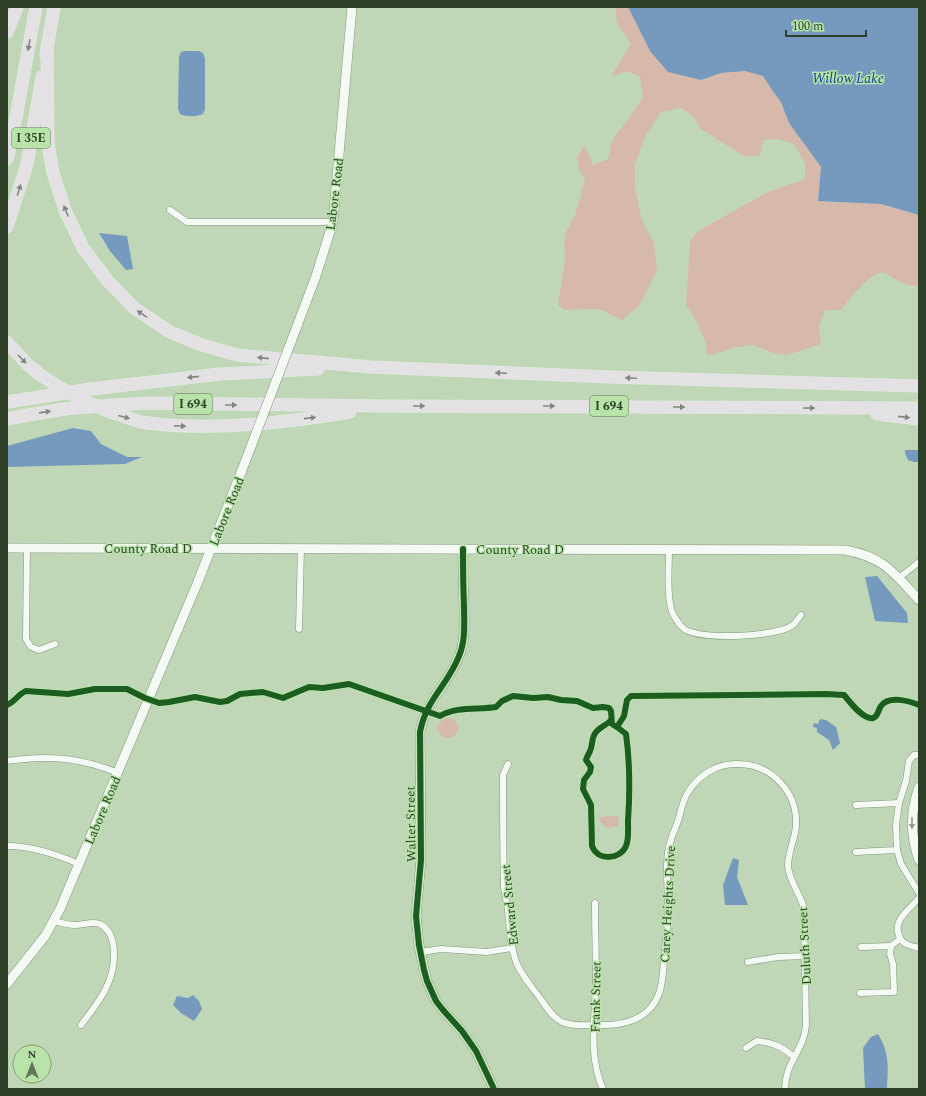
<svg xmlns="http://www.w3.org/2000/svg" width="926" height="1096" viewBox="0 0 926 1096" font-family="Spectral,serif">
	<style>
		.green { fill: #d7b9ab }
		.water { fill: #759abe }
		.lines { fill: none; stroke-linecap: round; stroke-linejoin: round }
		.street-casing { stroke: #82947c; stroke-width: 7 }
		.secondary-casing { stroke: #82947c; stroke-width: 10 }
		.highway-casing { stroke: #e2eddf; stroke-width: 13 }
		.street { stroke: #f5f9f4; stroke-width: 6 }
		.secondary { stroke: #f5f9f4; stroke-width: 9 }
		.highway { stroke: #e4e1e5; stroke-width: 12 }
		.secondary-bridge-casing { stroke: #82947c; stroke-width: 10; stroke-linecap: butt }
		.highway-bridge-casing { stroke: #e2eddf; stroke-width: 13; stroke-linecap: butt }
		.secondary-bridge { stroke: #f5f9f4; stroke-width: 9 }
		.highway-bridge { stroke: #e4e1e5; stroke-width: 12 }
		.cycleway-casing { stroke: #b8e4aa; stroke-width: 8 }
		.cycleway { stroke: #1b5e20; stroke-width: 6 }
		.oneway { fill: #80887e }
		.oneway2 { fill: #929c8e }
		.labels { text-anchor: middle; stroke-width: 3; stroke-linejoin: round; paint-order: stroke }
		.shield { fill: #b8e4aa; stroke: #587150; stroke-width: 1 }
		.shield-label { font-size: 12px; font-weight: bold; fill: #2f4029 }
		.street-label { font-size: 13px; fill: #2f4029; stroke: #b8e4aa }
		.water-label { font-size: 14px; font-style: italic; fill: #06428f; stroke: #b8e4aa }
	</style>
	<rect width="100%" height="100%" fill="#bfd7b7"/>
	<g class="green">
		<path d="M616 7H628L650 51 701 80 721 73 745 71 763 76 772 90 781 102 789 123 821 167 818 201 881 204 919 215V286C909 286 901 283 893 278 890 276 887 274 885 273 871 269 849 300 841 310H825L819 326 821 344 787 355 774 353 753 345 733 348 708 356 705 341 697 322 686 305 690 241 698 231 768 192 805 179V163L794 144 779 139 764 140 760 156H744L701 129 693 117 682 108 661 112 646 135 635 164V189L642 220 654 243 657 271 639 306 622 320 599 309 564 310 558 305 565 261 564 236 575 215 585 180 580 172 577 157 585 145 593 165 608 159 612 140 627 121 643 97 640 77 627 71 611 77 631 43C622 31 614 23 616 7Z"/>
		<circle cx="448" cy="728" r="10"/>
		<path d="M619 816 618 826 609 828 605 827 604 825 601 823 599 818 600 817Z"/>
	</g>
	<g class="water">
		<path d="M628 7H919V215L881 204 818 201 821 167 789 123 781 102 772 90 763 76 745 71 721 73 701 80 668 72 650 51Z"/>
		<path d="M185 51H199L203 53 205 59V109L203 114C195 117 188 117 180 114L178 109 179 57 181 52Z"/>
		<path d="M99 233 127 236 133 269 126 270 110 251Z"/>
		<path d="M73 428 91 431 101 444 127 457H142L125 464 7 467V446Z"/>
		<path d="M905 450H919V462H914L908 460 905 453Z"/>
		<path d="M877 576 907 613 908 623 875 621 865 577Z"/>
		<path d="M820 719 826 720 836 727 840 743 833 750 829 740 817 732V728L813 727 814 723 818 724Z"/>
		<path d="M733 858 739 860 737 877 748 905H725L723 885Z"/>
		<path d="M193 995 199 1001 202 1009 194 1021 181 1013 173 1005 177 996 188 998Z"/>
		<path d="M878 1034C890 1054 888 1067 887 1089H865L863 1048 871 1037Z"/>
	</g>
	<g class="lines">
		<defs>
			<g id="street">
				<path d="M170 210 187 222H333"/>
				<path d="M27 548 26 639 31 647 39 650 55 644"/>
				<path d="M669 550C669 566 666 603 674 616 677 620 681 628 686 630 704 640 776 637 793 625 796 623 798 618 801 615"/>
				<path d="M899 578 919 562"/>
				<path d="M299 629 301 548"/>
				<path d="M919 755H914L909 761 906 781 899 803 896 825 897 850 901 864 919 893"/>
				<path d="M7 761C48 755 79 757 118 773"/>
				<path d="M508 764 503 775C503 812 503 849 504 887 505 895 507 903 508 911 510 928 510 947 517 964 522 976 532 987 540 998 546 1006 552 1017 562 1022 574 1027 590 1025 603 1025 626 1025 648 1019 658 996 663 985 663 972 664 960 665 945 668 930 668 915 669 894 665 873 668 853 669 841 674 832 678 821 681 812 682 802 687 794 697 776 717 763 738 764 771 764 798 792 796 826 795 839 788 852 788 866 789 881 800 893 804 908L806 1025C804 1051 785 1062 785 1089"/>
				<path d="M856 805 899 803"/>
				<path d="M7 846C32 846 56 854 79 864"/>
				<path d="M856 852 897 850"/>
				<path d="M919 898C911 908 895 918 898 932 901 945 908 945 919 948"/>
				<path d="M595 903C595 930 596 956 596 983 595 1018 588 1056 603 1089"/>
				<path d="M54 921C61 923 68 925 75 925 83 925 92 921 100 924 120 935 115 969 107 986 101 1000 90 1013 81 1025"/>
				<path d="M861 947 891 946"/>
				<path d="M421 952 441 949 487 952 512 948"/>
				<path d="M748 962 778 957 805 956"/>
				<path d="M860 993 894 992 893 964 890 954 891 946 900 939"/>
				<path d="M746 1048 757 1041C774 1043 781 1046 794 1057"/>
			</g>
			<g id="secondary">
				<path d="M291 342 316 276 333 222 352 7"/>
				<path d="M7 548 845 550C884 557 894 573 919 600"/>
				<path d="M463 549C463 567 463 586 464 604 464 622 466 640 459 656 448 685 426 699 420 732L421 860 416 916 419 945 424 970 427 981 436 1001 443 1010 462 1031 476 1051 494 1089"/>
				<path d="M919 787C910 812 910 835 919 860"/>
				<path d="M7 984 45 936 60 909 197 584 242 470"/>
			</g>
			<g id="highway">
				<path d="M7 32 17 7"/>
				<path d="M47 47 48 144 53 173 65 210 83 248 108 281 134 308 170 332 202 345 237 355 371 367 610 377 919 386"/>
				<path d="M46 55 54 7"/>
				<path d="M7 159 13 134 36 7"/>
				<path d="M7 227 27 164 42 77"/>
				<path d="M7 342 26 363 39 374"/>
				<path d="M7 402 91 389 220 374 318 369"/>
				<path d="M877 414 919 419"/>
				<path d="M7 419 28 415 65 409 112 405 151 403 380 406 919 408"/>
				<path d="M141 422C206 432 285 423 350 412"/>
			</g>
		</defs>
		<use href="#street" class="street-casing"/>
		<use href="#secondary" class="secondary-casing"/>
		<use href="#highway" class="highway-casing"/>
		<use href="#street" class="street"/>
		<use href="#secondary" class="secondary"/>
		<use href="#highway" class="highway"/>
		<defs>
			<path id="secondary-bridge" d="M242 470 291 342"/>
			<path id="highway-bridge" d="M39 374C74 398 101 410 141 422"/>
		</defs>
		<use href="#secondary-bridge" class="secondary-bridge-casing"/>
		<use href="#highway-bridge" class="highway-bridge-casing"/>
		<use href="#secondary-bridge" class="secondary-bridge"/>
		<use href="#highway-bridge" class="highway-bridge"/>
		<defs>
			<g id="cycleway">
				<path d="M463 549C463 567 463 586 464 604 464 622 466 640 459 656 448 685 426 699 420 732L421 860 416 916 419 945 424 970 427 981 436 1001 443 1010 462 1031 476 1051 494 1089"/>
				<path d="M7 705C15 702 18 694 26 691L68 694 95 689H127L145 698 159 703 169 702 195 697 220 702 227 701 240 694 263 692 283 698 309 687 323 688 349 684 440 716C457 706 477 710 496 707L502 701 513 696 533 698 548 697 561 700 577 701 593 708 603 707 609 708 611 711 612 724 617 727 624 716 627 700 631 696 826 694 844 695C850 702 863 720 873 718 878 717 878 710 881 706 889 695 909 701 919 705"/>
				<path d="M611 720C607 725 600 727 596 732 591 738 593 745 590 751 589 754 587 756 586 760L591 767 590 772 584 780 583 789 591 805 592 846C598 862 621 859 626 846 629 839 628 829 628 821 630 792 630 763 626 734L617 727"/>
			</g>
		</defs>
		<use href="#cycleway" class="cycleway-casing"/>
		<use href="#cycleway" class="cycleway"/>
	</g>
	<defs><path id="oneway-solid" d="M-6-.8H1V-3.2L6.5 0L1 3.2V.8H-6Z"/></defs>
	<g class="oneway">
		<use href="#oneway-solid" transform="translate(29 45) rotate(100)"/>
		<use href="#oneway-solid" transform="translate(19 190) rotate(-73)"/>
		<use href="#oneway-solid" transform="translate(66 211) rotate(-112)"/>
		<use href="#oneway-solid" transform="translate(142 314) rotate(-146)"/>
		<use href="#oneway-solid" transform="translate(263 358) rotate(-174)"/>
		<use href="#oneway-solid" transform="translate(22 359) rotate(46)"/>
		<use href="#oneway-solid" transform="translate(501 373) rotate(-178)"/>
		<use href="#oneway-solid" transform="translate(193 377) rotate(174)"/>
		<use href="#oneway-solid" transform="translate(631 378) rotate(-178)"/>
		<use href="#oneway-solid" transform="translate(231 405)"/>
		<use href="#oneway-solid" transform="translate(419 406)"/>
		<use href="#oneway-solid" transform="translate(549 406)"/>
		<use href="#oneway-solid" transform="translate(679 407)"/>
		<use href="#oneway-solid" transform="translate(809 408)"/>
		<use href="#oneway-solid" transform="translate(45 412) rotate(-8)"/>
		<use href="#oneway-solid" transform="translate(124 417) rotate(15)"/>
		<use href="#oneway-solid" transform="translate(904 417) rotate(6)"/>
		<use href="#oneway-solid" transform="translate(310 418) rotate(-6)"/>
		<use href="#oneway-solid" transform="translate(180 426) rotate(2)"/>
	</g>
	<use class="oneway2" href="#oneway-solid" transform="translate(912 823) rotate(90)"/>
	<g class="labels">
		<g class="shield">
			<rect x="12" y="128" width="38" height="20" rx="3"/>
			<rect x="174" y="394" width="38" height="20" rx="3"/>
			<rect x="590" y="396" width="38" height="20" rx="3"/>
		</g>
		<g class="shield-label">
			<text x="31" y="142">I 35E</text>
			<text x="193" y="408">I 694</text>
			<text x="609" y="410">I 694</text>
		</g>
		<g class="street-label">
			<text transform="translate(334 194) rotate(-83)" y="5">Labore Road</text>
			<text transform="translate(226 511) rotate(-68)" y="5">Labore Road</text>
			<text x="148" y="553">County Road D</text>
			<text x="520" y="554">County Road D</text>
			<text transform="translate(102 810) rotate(-67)" y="5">Labore Road</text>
			<text transform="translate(410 824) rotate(-91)" y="5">Walter Street</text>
			<text transform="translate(667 904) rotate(-87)" y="5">Carey Heights Drive</text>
			<text transform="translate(509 905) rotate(-96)" y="5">Edward Street</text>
			<text transform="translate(804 946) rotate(-93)" y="5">Duluth Street</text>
			<text transform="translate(595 997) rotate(-89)" y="5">Frank Street</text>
		</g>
		<g class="water-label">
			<text x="848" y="83">Willow Lake</text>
		</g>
	</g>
	<rect width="926" height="1096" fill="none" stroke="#2f4029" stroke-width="16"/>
	<g transform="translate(32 1064)"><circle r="19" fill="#b8e4aa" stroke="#81a276"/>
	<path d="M0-3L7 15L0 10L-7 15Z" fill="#61755b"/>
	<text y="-6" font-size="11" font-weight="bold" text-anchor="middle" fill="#2f4029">N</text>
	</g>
	<path d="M786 30v6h80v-6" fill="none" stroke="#2f4029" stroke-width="2"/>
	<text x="792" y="30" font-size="12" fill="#2f4029" stroke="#b8e4aa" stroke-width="3" paint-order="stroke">100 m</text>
</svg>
